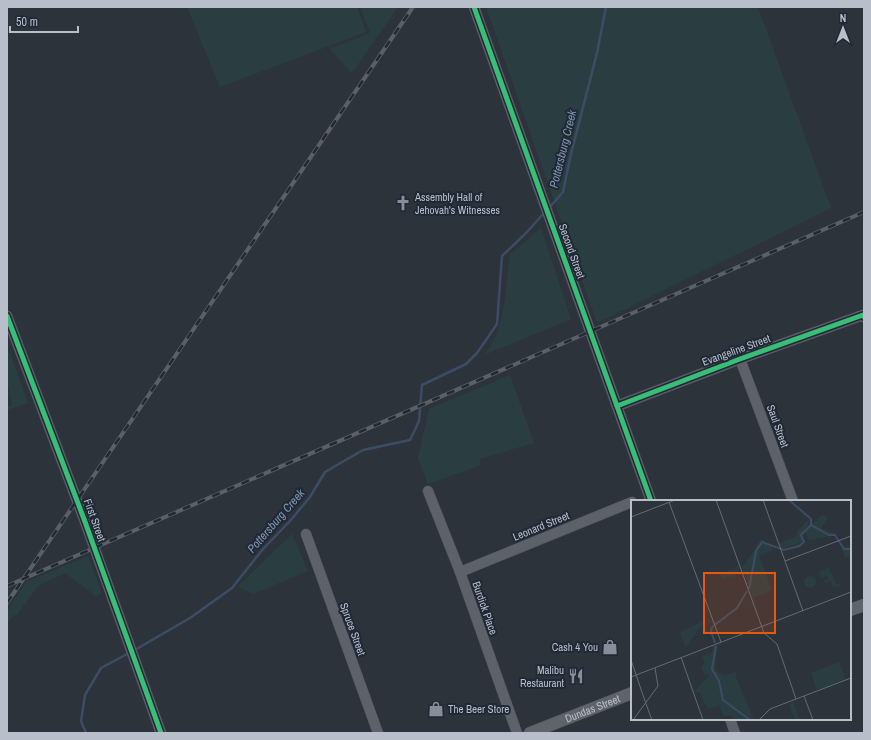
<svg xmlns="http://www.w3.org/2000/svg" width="871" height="740" viewBox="0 0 871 740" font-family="'Archivo Narrow',sans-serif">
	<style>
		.green { fill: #2a3e42 }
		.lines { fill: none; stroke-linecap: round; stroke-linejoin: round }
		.stream { stroke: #3c4c65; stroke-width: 2.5 }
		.minor-casing { stroke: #4b4f55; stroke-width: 11 }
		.major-casing { stroke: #4b4f58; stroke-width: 13 }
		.minor { stroke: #5d6169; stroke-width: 10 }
		.major { stroke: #5f636a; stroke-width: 12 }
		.rail-casing { stroke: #5b6066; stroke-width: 4 }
		.rail { stroke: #202936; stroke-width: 2.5; stroke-dasharray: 8; stroke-linecap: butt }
		.cycleway-casing { stroke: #202936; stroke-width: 8 }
		.cycleway { stroke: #3abd76; stroke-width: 5 }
		.labels { text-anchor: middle; stroke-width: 4; stroke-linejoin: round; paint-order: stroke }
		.poi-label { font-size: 11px; fill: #b8bfcb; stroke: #202936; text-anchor: start }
		.street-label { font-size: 11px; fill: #b8bfcb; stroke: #202936 }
		.water-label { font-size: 12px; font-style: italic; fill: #8195b1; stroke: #202936 }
		.inset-river { fill: none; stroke: #3c4c65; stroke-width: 2 }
		.inset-road { fill: none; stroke: #656b75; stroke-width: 1 }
		.view { fill: #e8590c; fill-opacity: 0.15; stroke: #e8590c; stroke-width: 2 }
		.inset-edge { fill: none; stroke: #b8bfcb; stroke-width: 2 }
	</style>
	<rect width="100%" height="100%" fill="#2d333b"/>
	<g class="green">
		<path d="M187 7H357L366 32 220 87Z"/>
		<path d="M360 7H398L352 73 330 49 370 33Z"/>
		<path d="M486 7H758L831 208 597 323Z"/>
		<path d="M541 228 571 319 484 355C489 348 495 339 498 331 506 306 506 280 510 254Z"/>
		<path d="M7 352 10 353 28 403 7 410V407L12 405 7 381Z"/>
		<path d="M510 375 534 443 479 459 481 465 428 484 418 458 429 409Z"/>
		<path d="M292 534 308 571 253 594 238 586Z"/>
		<path d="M88 556 102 593 96 596 65 573 38 586 16 616 13 615 7 624V611L26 582Z"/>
	</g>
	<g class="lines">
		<g class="stream">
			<path d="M549 208 563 192 571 154 597 53 606 7"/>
			<path d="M133 651 190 618 232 588 263 549 290 521 310 497 325 472 363 450 410 440 419 421 422 385 466 364 477 353 497 324 502 256 526 233 544 213"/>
			<path d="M86 733 81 721 85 695 101 668 129 653"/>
		</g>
		<defs>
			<g id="minor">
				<path d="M474 7 651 501"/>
				<path d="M7 316 84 519 161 733"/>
				<path d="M740 359 793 501"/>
				<path d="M617 406 740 359 863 315 864 317"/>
				<path d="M428 491 460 572 517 733"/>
				<path d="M306 534 378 733"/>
				<path d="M460 572 632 502"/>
				<path d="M730 719 735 733"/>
			</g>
			<g id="major">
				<path d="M850 610 864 605"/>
				<path id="s1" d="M530 733 632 693"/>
			</g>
		</defs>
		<use href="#minor" class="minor-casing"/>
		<use href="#major" class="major-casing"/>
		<use href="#minor" class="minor"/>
		<use href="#major" class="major"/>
		<defs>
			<g id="rail">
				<path d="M7 586 864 212"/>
				<path d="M7 603 413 7"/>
			</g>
		</defs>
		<use href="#rail" class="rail-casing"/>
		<use href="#rail" class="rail"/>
		<defs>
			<g id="cycleway">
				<path d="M474 7 651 501"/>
				<path d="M7 316 84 519 161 733"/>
				<path d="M617 406 740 359 863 315 864 317"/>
			</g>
		</defs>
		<use href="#cycleway" class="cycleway-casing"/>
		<use href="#cycleway" class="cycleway"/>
	</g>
	<defs>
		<symbol id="church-bare" viewBox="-9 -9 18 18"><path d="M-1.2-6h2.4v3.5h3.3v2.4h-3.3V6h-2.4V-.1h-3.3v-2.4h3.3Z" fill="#878e99" stroke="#202936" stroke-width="2.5" paint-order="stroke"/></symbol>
		<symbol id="shop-bare" viewBox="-9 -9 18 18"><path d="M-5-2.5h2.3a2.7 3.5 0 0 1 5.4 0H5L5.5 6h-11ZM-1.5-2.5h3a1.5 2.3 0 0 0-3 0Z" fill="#878e99" stroke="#202936" stroke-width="2.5" paint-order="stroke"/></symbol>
		<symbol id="restaurant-bare" viewBox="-9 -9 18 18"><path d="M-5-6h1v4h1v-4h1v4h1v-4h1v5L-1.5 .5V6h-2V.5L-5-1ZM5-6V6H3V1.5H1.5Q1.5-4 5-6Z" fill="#878e99" stroke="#202936" stroke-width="2.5" paint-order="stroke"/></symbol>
	</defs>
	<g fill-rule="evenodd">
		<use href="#church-bare" x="392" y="192" width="22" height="22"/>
		<use href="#shop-bare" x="599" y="636" width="22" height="22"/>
		<use href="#restaurant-bare" x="565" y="665" width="22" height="22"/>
		<use href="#shop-bare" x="425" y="698" width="22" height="22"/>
	</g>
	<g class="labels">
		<g class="poi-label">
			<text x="415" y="201">Assembly Hall of<tspan x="415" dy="13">Jehovah's Witnesses</tspan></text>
			<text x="598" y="651" text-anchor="end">Cash 4 You</text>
			<text x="564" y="674" text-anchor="end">Malibu<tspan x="564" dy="13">Restaurant</tspan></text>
			<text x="448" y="713">The Beer Store</text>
		</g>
		<g class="street-label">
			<text transform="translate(572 251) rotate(70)" y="4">Second Street</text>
			<text transform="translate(736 350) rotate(-20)" y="4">Evangeline Street</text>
			<text transform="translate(778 426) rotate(70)" y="4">Saul Street</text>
			<text transform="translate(95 520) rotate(70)" y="4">First Street</text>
			<text transform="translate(541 526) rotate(-22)" y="4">Leonard Street</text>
			<text transform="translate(485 608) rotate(71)" y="4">Burdick Place</text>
			<text transform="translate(353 629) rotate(70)" y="4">Spruce Street</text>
			<text dy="4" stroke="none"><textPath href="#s1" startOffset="67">Dundas Street</textPath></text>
		</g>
		<g class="water-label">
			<text transform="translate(563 149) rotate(-76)" y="4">Pottersburg Creek</text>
			<text transform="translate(276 521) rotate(-49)" y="4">Pottersburg Creek</text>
		</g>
	</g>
	<g transform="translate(631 500)">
		<rect width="220" height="220" fill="#2d333b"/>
		<path d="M191 15 197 18 190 28 206 35 177 40 174 30ZM178 19 177 25 169 35 172 42 150 49 148 43 166 36V32ZM130 40 140 45 142 50 128 56 141 90 122 99 111 68ZM210 43 214 47 220 45V56L214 58ZM107 64 109 68 102 79 100 76 91 80 88 73 106 69ZM198 67 205 85 209 83V86L202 87 200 81 194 83 193 81 198 79 196 76 190 78 188 72ZM173 82a6 6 0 1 1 12 0a6 6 0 1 1-12 0ZM73 121 55 148 49 132ZM86 145 84 171 94 176 105 171V177L123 220H104L100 216H92L88 205 77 209 74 204 68 206 73 202 68 192H63L78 176 77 174 73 175 70 166 74 164 71 156 81 153 82 146ZM208 162 215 179 186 190 180 173ZM162 202 169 220H164L158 204Z" fill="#2a3e42"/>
		<path class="inset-river" d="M180 25 198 35H204L213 49H220M118 89 125 51 131 42 153 50 168 46 173 42 170 35 180 25V19L158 0M84 143 80 131 81 127 106 108 116 91M85 146 81 169 88 181 92 200 119 220"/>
		<path class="inset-road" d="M85 0 133 133 146 144 165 199M132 0 172 111M38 2 90 142M0 17 44 0M154 61 220 36M50 157 72 220M0 160 15 204M0 177 220 92M173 196 182 220M15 204 21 220M2 220 27 186 24 168M128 220 139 209 220 178"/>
		<path class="view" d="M73 73H144V133H73Z"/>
		<rect width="220" height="220" class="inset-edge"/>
	</g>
	<rect width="871" height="740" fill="none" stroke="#b8bfcb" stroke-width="16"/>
	<g transform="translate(843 28)" stroke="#202936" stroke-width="3" paint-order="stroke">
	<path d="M0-3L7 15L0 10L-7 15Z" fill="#b8bfcb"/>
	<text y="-6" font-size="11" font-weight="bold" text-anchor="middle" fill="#b8bfcb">N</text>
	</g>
	<path d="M10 26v6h68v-6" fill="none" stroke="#b8bfcb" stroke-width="2"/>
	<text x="16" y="26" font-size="12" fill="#b8bfcb" stroke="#202936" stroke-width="3" paint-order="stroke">50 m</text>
</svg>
